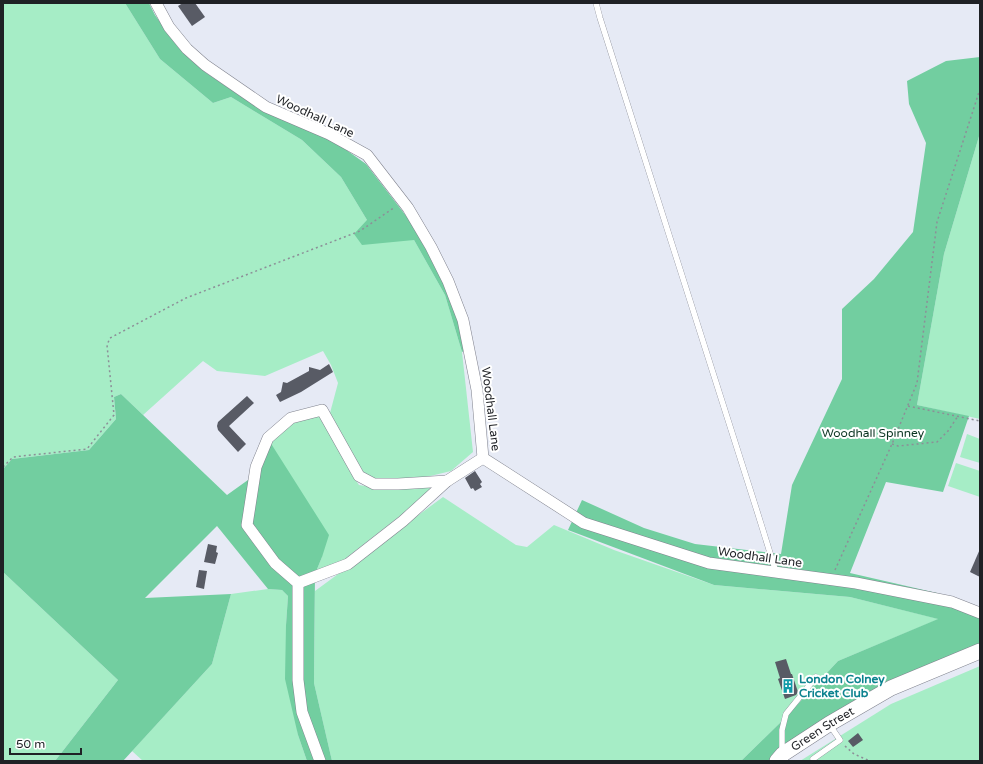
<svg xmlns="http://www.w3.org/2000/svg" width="983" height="764" viewBox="0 0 983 764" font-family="'Varela Round',sans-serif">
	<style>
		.green { fill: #a6edc6 }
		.forest { fill: #72cea0 }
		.building { fill: #585b65 }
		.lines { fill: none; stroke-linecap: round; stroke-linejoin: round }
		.service-casing { stroke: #80838e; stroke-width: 6 }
		.minor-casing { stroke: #80838e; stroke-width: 12 }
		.secondary-casing { stroke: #80838e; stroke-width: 16 }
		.path { stroke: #8c8f97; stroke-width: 1.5; stroke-dasharray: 2 3; stroke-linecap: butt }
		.service { stroke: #fff; stroke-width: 5.5 }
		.minor { stroke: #fff; stroke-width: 11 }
		.secondary { stroke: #fff; stroke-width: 15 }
		.labels { text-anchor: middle; stroke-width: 4; stroke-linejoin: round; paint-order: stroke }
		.street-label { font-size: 12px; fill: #1f2125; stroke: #fff }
		.park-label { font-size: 12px; fill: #0a3421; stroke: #fff }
		.culture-label { font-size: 12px; font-weight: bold; fill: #0d838f; stroke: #fff; text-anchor: start }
	</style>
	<rect width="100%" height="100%" fill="#e6eaf5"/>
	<g class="green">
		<path d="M3 3H125L160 59 213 103 231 97 302 140 341 177 367 220 414 240 445 295 462 352 473 452 451 471 418 479 376 481 360 471 330 413 338 383 331 365 323 351 265 376 217 371 203 361 143 415 121 394 114 397 116 419 89 450 12 459 3 469Z"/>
		<path d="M980 133V419L917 405 944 254Z"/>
		<path d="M322 414 351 473 359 485 383 489 441 484 341 562 315 574 322 557 270 442 293 422Z"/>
		<path d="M967 434 980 439V463L960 457Z"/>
		<path d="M956 463 980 471V497L948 486Z"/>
		<path d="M443 497 516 545 527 547 554 525 614 550 714 585 850 597 939 619 838 661 782 721 741 761H332L314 683 315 591Z"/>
		<path d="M3 572 118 680 55 761H3Z"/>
		<path d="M268 589 282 590 288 596 286 625 298 735 307 761H143L132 751 212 664 231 594Z"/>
		<path d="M980 666V761H800L891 704Z"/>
	</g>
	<g class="forest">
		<path d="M125 3H149L155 15 178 47 205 72 242 97 338 144 366 164 417 230 445 280 458 315 466 350 462 352 445 295 414 240 362 245 354 234 367 220 341 177 302 140 231 97 213 103 160 59Z"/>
		<path d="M980 57V133L944 254 917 405 969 416 943 492 886 482 850 573 937 593 957 600 980 617V646L772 761H741L782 721 838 661 938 619 850 597 714 585 568 530 582 500 644 528 695 544 781 554 792 485 842 379V309L874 279 913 232 926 143 909 104 907 81 946 61Z"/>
		<path d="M121 394 227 495 259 472 270 442 329 535 322 557 315 574 314 683 332 761H307L298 735 285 679 286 625 288 596 282 590 268 589 217 526 145 598 231 594 212 664 123 761H55L118 680 3 572V469L12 459 89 450 116 419 114 397Z"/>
	</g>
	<g class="building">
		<path d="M183 3H195L205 17 192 26 178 6Z"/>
		<path d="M329 364 333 372 301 392 280 402 276 395 281 392 283 382 287 383 309 371V367L320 370Z"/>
		<path d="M247 396 254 403 229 426 246 444 238 452 218 430 217 426 218 422Z"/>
		<path d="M475 471 482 482 480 484 482 487 475 491 473 488 471 489 465 478Z"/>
		<path d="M208 544 217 546 216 552 218 553 215 564 204 562Z"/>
		<path d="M980 549V577L970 572Z"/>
		<path d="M199 570 207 571 204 589 196 587Z"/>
		<path d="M786 659 791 674H792L798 692 796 695 785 699 778 679 780 678 775 662Z"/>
		<path d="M858 733 863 740 853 747 848 741Z"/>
	</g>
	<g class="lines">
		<defs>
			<g id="service">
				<path d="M596 3 600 18 757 511 776 572"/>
				<path d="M782 752V730L786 714 816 677"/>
				<path d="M813 759 840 740 829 724"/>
			</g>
			<g id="minor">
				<path d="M156 3 169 27 187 49 205 65 266 107 329 134 367 155 408 208 431 247 448 281 463 320 477 390 483 458 584 523 709 563 856 583 952 602 980 613"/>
				<path d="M298 583 348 564 403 521 447 481 483 458"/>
				<path d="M320 761 302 712 298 680V583L275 563 247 525 256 467 268 438 291 418 322 410 359 476 374 484H398L447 481"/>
			</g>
			<g id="secondary">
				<path id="s1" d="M777 761 783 754 829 724 891 688 980 651"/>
			</g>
		</defs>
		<use href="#service" class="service-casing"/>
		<use href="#minor" class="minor-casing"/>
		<use href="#secondary" class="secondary-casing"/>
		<g class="path">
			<path d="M908 406 980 421"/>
			<path d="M892 444 898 446 937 442 948 431 958 416"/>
			<path d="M3 467 13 457 87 449 114 415 107 345 110 338 186 298 360 231 395 207"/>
			<path d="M835 570 892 444 917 383 937 222 980 89"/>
			<path d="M845 746 854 754 870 761"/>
		</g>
		<use href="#service" class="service"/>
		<use href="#minor" class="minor"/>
		<use href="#secondary" class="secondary"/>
	</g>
	<defs>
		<symbol id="building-bare" viewBox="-9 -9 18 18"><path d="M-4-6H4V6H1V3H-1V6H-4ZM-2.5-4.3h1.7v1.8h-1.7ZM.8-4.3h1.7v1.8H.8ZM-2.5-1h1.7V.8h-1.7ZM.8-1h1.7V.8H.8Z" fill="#0f9aa8" stroke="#fff" stroke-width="2.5" paint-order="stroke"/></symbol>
	</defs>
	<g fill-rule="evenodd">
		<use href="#building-bare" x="778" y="676" width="20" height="20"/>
	</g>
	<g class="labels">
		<g class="street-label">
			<text transform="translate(315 116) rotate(25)" y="4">Woodhall Lane</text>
			<text transform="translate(491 409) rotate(83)" y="4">Woodhall Lane</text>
			<text transform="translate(760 557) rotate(8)" y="4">Woodhall Lane</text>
			<text dy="4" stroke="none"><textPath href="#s1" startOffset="56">Green Street</textPath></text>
		</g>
		<g class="park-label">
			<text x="873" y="437">Woodhall Spinney</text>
		</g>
		<g class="culture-label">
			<text x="799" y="683">London Colney<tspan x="799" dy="14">Cricket Club</tspan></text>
		</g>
	</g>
	<rect width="983" height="764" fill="none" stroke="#1f2125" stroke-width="8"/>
	<path d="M10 748v6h71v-6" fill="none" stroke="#1f2125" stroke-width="2"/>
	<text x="16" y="748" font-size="12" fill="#1f2125" stroke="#ffffff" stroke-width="3" paint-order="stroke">50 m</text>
</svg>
